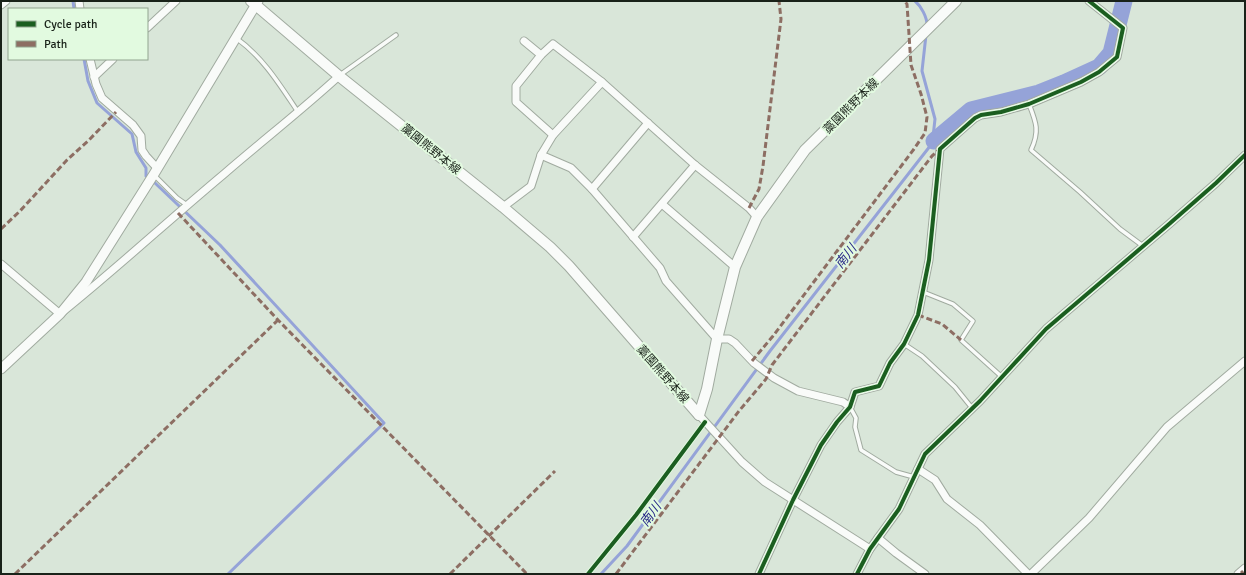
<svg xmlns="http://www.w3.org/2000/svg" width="1246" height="575" viewBox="0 0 1246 575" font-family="Signika,'Noto Sans JP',sans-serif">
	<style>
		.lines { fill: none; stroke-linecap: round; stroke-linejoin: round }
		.stream { stroke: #95a3d8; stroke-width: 3 }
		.river { stroke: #95a3d8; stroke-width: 17 }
		.service-casing { stroke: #a1aba0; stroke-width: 5.5 }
		.minor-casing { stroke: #a1aba0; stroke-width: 9 }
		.tertiary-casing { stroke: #a1aba0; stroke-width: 11 }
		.secondary-casing { stroke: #a1aba0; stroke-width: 12 }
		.service { stroke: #f9fbf9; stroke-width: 3.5 }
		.minor { stroke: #f9fbf9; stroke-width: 7 }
		.tertiary { stroke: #f9fbf9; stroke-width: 9 }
		.secondary { stroke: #f9fbf9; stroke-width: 10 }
		.quiet { stroke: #8d6e63; stroke-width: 3; stroke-dasharray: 6 3; stroke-linecap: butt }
		.cycleway-casing { stroke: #e2fae0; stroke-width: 6 }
		.cycleway { stroke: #1b5e20; stroke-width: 4 }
		.labels { text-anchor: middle; stroke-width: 4; stroke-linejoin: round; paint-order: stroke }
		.street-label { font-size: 12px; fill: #192219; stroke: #e2fae0 }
		.water-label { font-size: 13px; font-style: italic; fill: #282887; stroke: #e2fae0 }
	</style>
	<rect width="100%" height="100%" fill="#d9e6d9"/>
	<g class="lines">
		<g class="stream">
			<path d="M73 1 74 9"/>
			<path d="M915 1C921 6 927 17 927 25"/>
			<path d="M84 59 88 81 97 103 132 134 136 152 146 168V176L155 183 220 245 384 423 228 574"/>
			<path d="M601 574 627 546 770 351 934 141 933 137 935 119 922 71 926 35"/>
		</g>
		<path class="river" d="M934 141 971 110 1039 93 1064 83 1099 67 1111 53 1124 1"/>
		<defs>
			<g id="service">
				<path d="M236 38C263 57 280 85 298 112"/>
				<path d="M340 75 396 35"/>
				<path d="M1029 104C1036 122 1040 131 1031 150L1080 192 1120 229 1143 246"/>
				<path d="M154 175 177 198 187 205"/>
				<path d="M923 292 953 304 973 321 961 340 1002 377"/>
				<path d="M904 344 922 356 955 387 972 408"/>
				<path d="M850 407 856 418 855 427 861 450 896 472 914 477"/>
			</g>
			<g id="minor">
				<path d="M79 1 80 9"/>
				<path d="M1 5 6 1"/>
				<path d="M147 28 176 1"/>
				<path d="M524 41 541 55"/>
				<path d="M90 59 96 84 102 98 133 125 141 136 142 150 146 156 157 168"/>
				<path d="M94 77 113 59"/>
				<path d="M553 135 516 102V86L541 55 553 44 602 82 695 165 749 208 757 217"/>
				<path d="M541 155 571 168 592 189 660 268 666 281 717 339H729L735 343 754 363 774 378 798 391 843 402 850 407"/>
				<path d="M592 189 648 123"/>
				<path d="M662 204 735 267"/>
				<path d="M503 207 531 186 541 155 553 135 602 82"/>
				<path d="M633 237 695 165"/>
				<path d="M1 264 60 314C116 269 169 220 224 174 262 141 302 110 339 76"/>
				<path d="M699 415 742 462 765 482 870 549"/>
				<path d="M918 469 935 480 947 499 980 525 1028 574"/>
				<path d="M878 538 896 553 925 574"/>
				<path d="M759 574 793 500 821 445 837 422 850 407 855 392 879 386 890 363 904 344 918 315 929 260 940 149 975 118 981 115 1001 112 1029 104 1081 82 1099 72 1117 57 1123 28 1089 1"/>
				<path d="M857 574 870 549 899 509 925 454 980 401 1046 329 1168 225 1216 183 1245 155"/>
				<path d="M1031 574 1089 518 1167 427 1245 361"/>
				<path d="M1238 574 1245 568"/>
			</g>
			<path id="tertiary" d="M1 369 60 314 86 282 154 174 258 1"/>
			<g id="secondary">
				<path d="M251 1 339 76 503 207 550 247 569 266 699 415"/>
				<path d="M699 415 707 389 717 339 735 267 757 217 805 150 956 1"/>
			</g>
		</defs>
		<use href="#service" class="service-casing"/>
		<use href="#minor" class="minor-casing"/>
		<use href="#tertiary" class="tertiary-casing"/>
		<use href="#secondary" class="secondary-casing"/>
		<use href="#service" class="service"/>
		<use href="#minor" class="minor"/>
		<use href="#tertiary" class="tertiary"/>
		<use href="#secondary" class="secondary"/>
		<g class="quiet">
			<path d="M749 208 759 189 763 166 781 19 779 1"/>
			<path d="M178 213 278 320 527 574"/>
			<path d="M1 229 20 211 67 160 89 140 116 112"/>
			<path d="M918 315 942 324 961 340"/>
			<path d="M752 361 773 336 914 149 925 133 927 117 921 94 911 65 907 4 904 1"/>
			<path d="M1241 571 1244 574"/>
			<path d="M15 574 278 320"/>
			<path d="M450 574 555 471"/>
			<path d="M616 574 739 411 766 379 772 365 932 156 940 149"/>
		</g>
		<defs>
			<g id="cycleway">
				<path d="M588 574 636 515 705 422"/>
				<path d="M759 574 793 500 821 445 837 422 850 407 855 392 879 386 890 363 904 344 918 315 929 260 940 149 975 118 981 115 1001 112 1029 104 1081 82 1099 72 1117 57 1123 28 1089 1"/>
				<path d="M857 574 870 549 899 509 925 454 980 401 1046 329 1168 225 1216 183 1245 155"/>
			</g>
		</defs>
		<use href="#cycleway" class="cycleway-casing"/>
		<use href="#cycleway" class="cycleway"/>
	</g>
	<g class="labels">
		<g class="street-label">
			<text transform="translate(851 106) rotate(-45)" y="4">藁園熊野本線</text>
			<text transform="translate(431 149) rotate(39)" y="4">藁園熊野本線</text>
			<text transform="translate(663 374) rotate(49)" y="4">藁園熊野本線</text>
		</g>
		<g class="water-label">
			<text transform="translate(845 256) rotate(-52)" y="5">南川</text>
			<text transform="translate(650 514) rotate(-54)" y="5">南川</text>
		</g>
	</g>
	<rect width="1246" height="575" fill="none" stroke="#192219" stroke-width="4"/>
	<rect x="8" y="8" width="140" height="52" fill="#e2fae0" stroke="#92a490"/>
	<rect x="16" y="21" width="20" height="6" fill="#1b5e20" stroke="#92a490"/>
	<text x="44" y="28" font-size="12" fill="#192219">Cycle path</text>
	<rect x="16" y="41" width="20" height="6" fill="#8d6e63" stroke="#92a490"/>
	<text x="44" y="48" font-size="12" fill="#192219">Path</text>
</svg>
